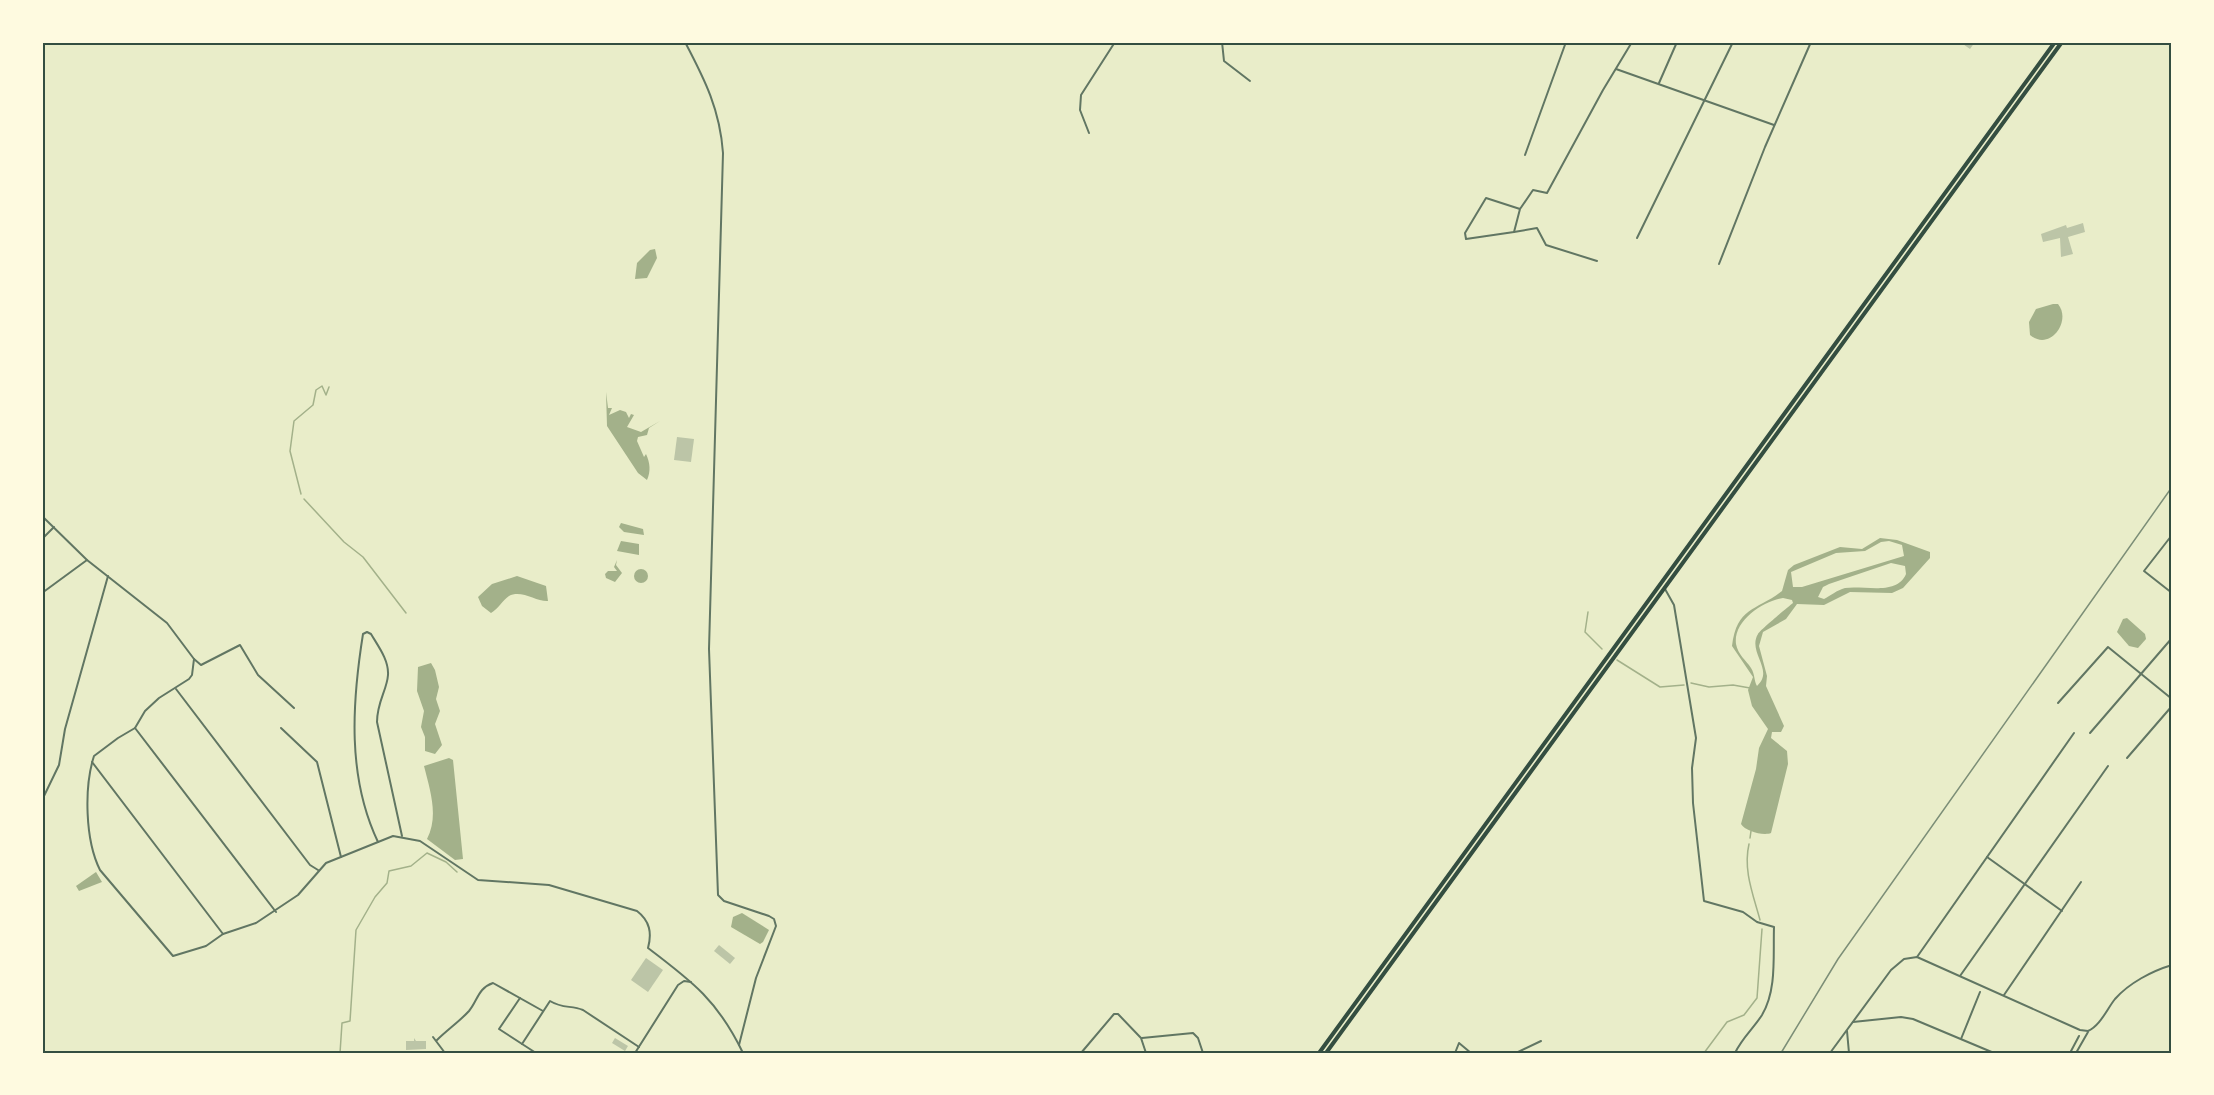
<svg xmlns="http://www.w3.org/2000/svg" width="2214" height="1095" viewBox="0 0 2214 1095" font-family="Mulish,sans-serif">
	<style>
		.water { fill: #a3b18a; fill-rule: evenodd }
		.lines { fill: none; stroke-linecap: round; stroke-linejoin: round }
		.stream { stroke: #a3b18a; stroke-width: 1.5 }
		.building { fill: #bcc5a7 }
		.minor { stroke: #617663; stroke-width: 2 }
		.trunk { stroke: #344e41; stroke-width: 4 }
		.rail { stroke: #7c8e77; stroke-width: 1.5 }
		.neatline { fill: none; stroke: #344e41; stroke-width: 2 }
	</style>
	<rect width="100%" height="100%" fill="#e9edc9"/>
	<g class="water">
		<path d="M655 249 657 258 647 278 635 279 637 263 650 250Z"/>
		<path d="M2053 304H2058C2072 321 2050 352 2030 335L2029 322 2036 309Z"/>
		<path d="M606 392 608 408H612L609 415 620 410 626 412 629 418 631 414 634 415 627 427 641 432 660 421 649 428 647 435 638 437 637 441 644 457 646 454C650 463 651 471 647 480L638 473 607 426Z"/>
		<path d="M621 523 643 529 644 535 624 532 619 527Z"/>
		<path d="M1880 538 1897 540 1930 552V558L1903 588 1892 593 1850 592 1824 605 1797 604 1786 619 1763 632 1759 646 1767 676 1766 686 1784 726 1781 732H1772L1771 738 1787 751 1788 764 1771 833C1763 836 1745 831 1741 824L1756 769 1759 748 1768 729 1752 706 1748 690 1753 677 1732 646C1737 606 1757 611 1782 591L1788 570 1794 565 1840 547 1862 549ZM1889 541 1902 545 1904 556 1802 587H1793L1791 572 1836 553 1865 551 1881 542ZM1891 563 1905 566 1906 574C1897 596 1864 585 1845 588 1837 590 1830 596 1824 599L1818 597 1823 587 1829 584ZM1783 598 1792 600 1793 603C1788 607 1759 631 1758 634 1747 652 1775 670 1757 686 1754 681 1755 674 1751 668 1746 660 1738 655 1736 644 1733 621 1763 601 1783 598Z"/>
		<path d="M621 541 639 544V555L617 551Z"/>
		<path d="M617 560 616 565 622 573 615 582 606 578 605 574 608 571H617L614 567Z"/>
		<circle cx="641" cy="576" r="7"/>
		<path d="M517 576 546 586 548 601C537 602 521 589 509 596 503 600 498 609 491 613L482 606 478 597 492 584Z"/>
		<path d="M2127 618 2145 634 2146 639 2138 648 2129 646 2117 632 2123 619Z"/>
		<path d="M431 663 435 670 439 687 436 699 440 711 435 724 442 745 435 754 425 751V737L421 727 424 711 417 691 418 667Z"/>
		<path d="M449 758 453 760 463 859 455 860 427 839C439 816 430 790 424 766Z"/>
		<path d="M96 872 102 882 79 891 76 886Z"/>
		<path d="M742 913 769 930 763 942 760 944 731 927 733 917Z"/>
	</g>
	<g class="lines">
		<g class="stream">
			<path d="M301 494 290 451 294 421 313 405 316 390 322 386 326 395 329 387"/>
			<path d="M304 499 344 542 363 557 406 613"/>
			<path d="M1588 612 1585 632 1602 649"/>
			<path d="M1617 660 1660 687 1684 685"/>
			<path d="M1691 683 1709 687 1733 685 1750 688"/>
			<path d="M1750 838 1751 831"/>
			<path d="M1749 844C1743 870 1753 894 1760 920"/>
			<path d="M340 1053 342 1023 350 1021 356 930 375 897 387 883 389 871 411 866 427 853 446 862 457 872"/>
			<path d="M1704 1053 1727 1022 1744 1015 1757 998 1762 929"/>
		</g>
	</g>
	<g class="building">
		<path d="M1960 42H1975L1970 49Z"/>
		<path d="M2083 223 2085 232 2068 237 2073 254 2061 257 2060 238 2043 242 2041 234 2066 225 2067 228Z"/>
		<path d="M677 437 694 439 691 462 674 460Z"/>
		<path d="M719 945 735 958 730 964 714 951Z"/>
		<path d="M646 958 663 970 648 992 631 980Z"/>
		<path d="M414 1038 416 1041H426V1049L406 1050V1041H414Z"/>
		<path d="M615 1038 628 1046 625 1051 612 1043Z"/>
	</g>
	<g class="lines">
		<g class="minor">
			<path d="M685 42C705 80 720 110 723 153L709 649 718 895 724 901 769 916 774 919 776 926 756 978 739 1045"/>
			<path d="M1222 42 1224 61 1250 81"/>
			<path d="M1616 69 1774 125"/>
			<path d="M1659 83 1677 42"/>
			<path d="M1089 133 1080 110 1081 95 1115 42"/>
			<path d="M1525 155 1566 42"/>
			<path d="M1520 209 1514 232 1466 239 1465 233 1486 198 1520 209 1533 190 1547 193 1603 90 1632 42"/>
			<path d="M1514 232 1537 228 1546 245 1597 261"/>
			<path d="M1637 238 1733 42"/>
			<path d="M1719 264 1765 147 1811 42"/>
			<path d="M42 516 87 560 167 623 194 659 201 665 240 645 258 675 294 708"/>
			<path d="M2172 535 2144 571 2172 593"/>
			<path d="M42 539 54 527"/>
			<path d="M1665 589 1674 605 1696 738 1692 768 1693 803 1704 901 1743 912 1757 922 1774 927C1773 956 1777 990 1762 1015 1753 1029 1742 1038 1735 1053"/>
			<path d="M42 593 87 560"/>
			<path d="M194 659 192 675 189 679 159 698 145 711 135 728 118 738 94 756C84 787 85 840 100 870L173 956 206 946 223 934 256 923 298 895 326 863 393 836 420 841 478 880 549 885 637 911C650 921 652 933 648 948 693 982 718 1001 743 1053"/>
			<path d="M176 689 310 865 318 870"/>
			<path d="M2058 703 2108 647 2172 699"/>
			<path d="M135 728 276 912"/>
			<path d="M281 728 317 762 341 857"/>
			<path d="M2090 733 2172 638"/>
			<path d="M2127 758 2172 706"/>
			<path d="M92 762 223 934"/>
			<path d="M42 809 44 796 59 765 65 729 108 576"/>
			<path d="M378 842C347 777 352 703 363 634L367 632 371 634C378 646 389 660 388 675 387 690 377 702 377 722L402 836"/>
			<path d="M1987 857 2062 911"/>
			<path d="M1917 957 2074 733"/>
			<path d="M1960 976 2108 766"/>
			<path d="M2004 995 2081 882"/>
			<path d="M520 998 499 1029 536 1053"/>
			<path d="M1853 1022 1901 1017 1913 1019 1994 1053"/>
			<path d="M1847 1031 1849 1053"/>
			<path d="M433 1037 445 1053"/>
			<path d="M1142 1038 1193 1033 1198 1038 1203 1053"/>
			<path d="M1961 1039 1980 992"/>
			<path d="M437 1040C447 1030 460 1021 469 1011 478 1000 478 988 493 983L543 1011"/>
			<path d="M522 1044 550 1001C563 1009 571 1005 583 1010L639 1047"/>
			<path d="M635 1053 678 985 684 981 691 982"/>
			<path d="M1081 1053 1114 1014H1118L1141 1038 1146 1053"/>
			<path d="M1455 1053 1459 1043 1471 1053"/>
			<path d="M1516 1053 1541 1041"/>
			<path d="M1830 1053 1891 970 1904 959 1917 957 2080 1030 2088 1031C2100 1026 2107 1009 2115 999 2129 983 2152 971 2172 965"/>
			<path d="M2070 1053 2079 1036"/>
			<path d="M2076 1053 2088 1032"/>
		</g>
		<g class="trunk">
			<path d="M1319 1053 2055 42"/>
			<path d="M1326 1053 2062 42"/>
		</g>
		<path class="rail" d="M1781 1053 1838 959 2172 487"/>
	</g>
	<rect width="2214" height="1095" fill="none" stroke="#fefae0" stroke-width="87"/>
	<rect x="44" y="44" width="2126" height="1008" class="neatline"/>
</svg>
